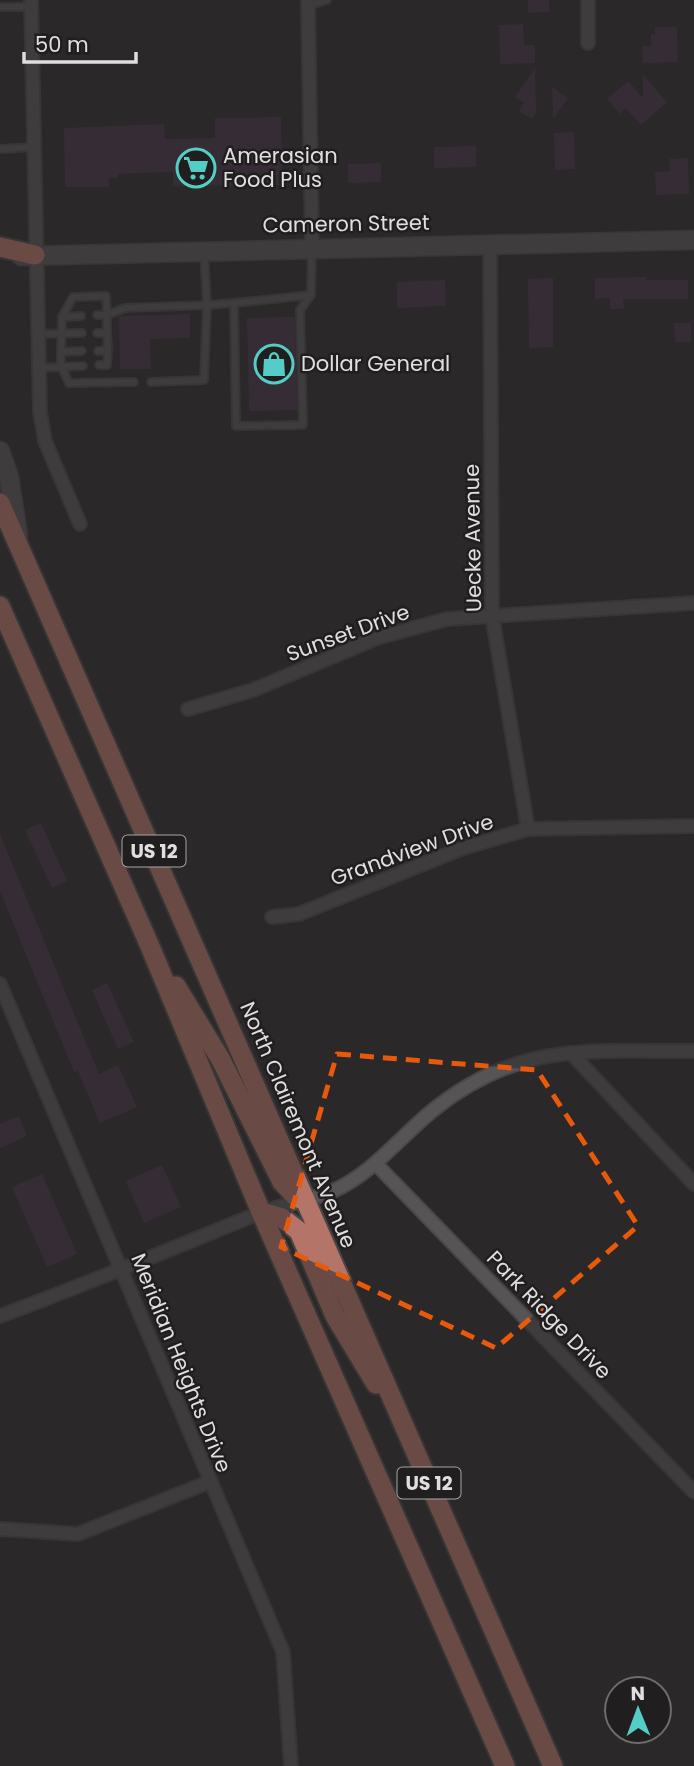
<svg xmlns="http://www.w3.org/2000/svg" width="694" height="1766" viewBox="0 0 694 1766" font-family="Poppins,sans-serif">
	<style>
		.building { fill: #453245 }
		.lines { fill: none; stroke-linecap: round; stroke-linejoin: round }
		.lane-casing { stroke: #484647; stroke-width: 10 }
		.street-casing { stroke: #484647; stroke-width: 16 }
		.secondary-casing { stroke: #484647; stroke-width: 21 }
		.primary-casing { stroke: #484647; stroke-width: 23 }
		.lane { stroke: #575455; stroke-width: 6 }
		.street { stroke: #575455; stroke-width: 12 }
		.secondary { stroke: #575455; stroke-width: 18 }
		.primary { stroke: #b57468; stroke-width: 19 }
		.marked { fill: none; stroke: #e8590c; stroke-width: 5; stroke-dasharray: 14 9; stroke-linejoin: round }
		.labels { text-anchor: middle; stroke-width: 5; stroke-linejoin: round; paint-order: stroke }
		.shield { fill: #211e1f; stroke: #a7a4a5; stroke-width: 2 }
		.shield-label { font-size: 19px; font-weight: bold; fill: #e0dedf }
		.poi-label { font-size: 21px; fill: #e0dedf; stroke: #211e1f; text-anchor: start }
		.street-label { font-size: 21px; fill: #e0dedf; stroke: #211e1f }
	</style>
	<rect width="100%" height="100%" fill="#2a2828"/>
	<g class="building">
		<path d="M528 0H549V12L528 13Z"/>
		<path d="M523 24 524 45H535V63L500 64 499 25Z"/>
		<path d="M655 27H677L678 62 643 63 642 46H651V34H655Z"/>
		<path d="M535 68 536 113 532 119 519 111 524 103 515 97Z"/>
		<path d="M643 75 667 102 641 125 626 108 620 114 607 99 628 81 643 98Z"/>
		<path d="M552 87 568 98 553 119Z"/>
		<path d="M281 117 282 185 173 186V172L118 174V178H109V187H65L64 128 164 124 165 139 215 138V118Z"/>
		<path d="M574 132 575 169 555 170 554 133Z"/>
		<path d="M476 146V167L434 168V147Z"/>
		<path d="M688 158 689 194 656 195 655 172 670 171 669 159Z"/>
		<path d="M381 163V182L348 183V164Z"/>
		<path d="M646 277V280H688V299H623L624 309H610V298L595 299V278Z"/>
		<path d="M553 278V347L529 348 528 279Z"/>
		<path d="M445 280 446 306 397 308V282Z"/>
		<path d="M190 314V338L150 339 151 369H120L119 316Z"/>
		<path d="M295 317 297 410 249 411 247 318Z"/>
		<path d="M674 323H691V342H675Z"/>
		<path d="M41 823 67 881 52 888 25 830Z"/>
		<path d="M0 834 99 1074 118 1065 137 1107 100 1123 78 1071 74 1072 0 891Z"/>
		<path d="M107 983 134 1042 118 1049 92 990Z"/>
		<path d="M19 1116 27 1136 0 1148V1124Z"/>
		<path d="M162 1165 181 1207 144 1223 126 1181Z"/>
		<path d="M42 1174 77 1254 47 1267 12 1187Z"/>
	</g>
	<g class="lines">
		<defs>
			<g id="lane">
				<path d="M308 6 327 0"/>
				<path d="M0 7H31"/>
				<path d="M0 149 34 147"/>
				<path d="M311 295 234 303 236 426 303 425 300 310 311 295 312 249"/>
				<path d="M62 317 73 297 106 296 107 315 125 308 207 305 204 252"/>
				<path d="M97 333H107V315H97"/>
				<path d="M39 334 82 333"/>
				<path d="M82 351 61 352V366L69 383 134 382"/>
				<path d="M98 351 108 350 107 333"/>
				<path d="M61 352 62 317 81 316"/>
				<path d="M99 365H107L108 350"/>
				<path d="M39 368 83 366"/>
				<path d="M151 382 204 380 207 305 234 303"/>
			</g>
			<g id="street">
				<path d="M31 0 40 412 45 441 80 524"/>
				<path d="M308 0 312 248"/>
				<path d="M588 0V43"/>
				<path d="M490 244 492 615 528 829"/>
				<path d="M188 709 253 690 377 638 447 619 694 603"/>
				<path d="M272 917 299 914 463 848 528 829 694 826"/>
				<path d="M0 984 283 1652 291 1766"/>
				<path d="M571 1053 694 1184"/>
				<path d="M376 1164 694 1492"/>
				<path d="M0 1316C87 1284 171 1249 257 1214 282 1204 309 1201 333 1191 373 1173 399 1138 432 1111 520 1040 588 1052 694 1051"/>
				<path d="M0 1529 78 1534 209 1482"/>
			</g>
			<g id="secondary">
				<path d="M21 256 694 240"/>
				<path d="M0 451 9 477 18 535"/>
			</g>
			<g id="primary">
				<path d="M0 247 35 255"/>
				<path d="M0 503 553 1766"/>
				<path d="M0 606 149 944 261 1212 505 1766"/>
				<path d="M176 986 221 1060 282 1182 296 1197 304 1200"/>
				<path d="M261 1212 282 1218 299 1231 335 1316 376 1384"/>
			</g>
		</defs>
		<use href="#lane" class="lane-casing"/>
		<use href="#street" class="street-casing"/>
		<use href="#secondary" class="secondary-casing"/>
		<use href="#primary" class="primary-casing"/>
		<use href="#lane" class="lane"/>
		<use href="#street" class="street"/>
		<use href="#secondary" class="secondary"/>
		<use href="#primary" class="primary"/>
	</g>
	<path d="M0 0H694V1766H0ZM337 1054 537 1070 638 1226 496 1348 281 1247Z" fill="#2a2828" fill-opacity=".55" fill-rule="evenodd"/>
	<path class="marked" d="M337 1054 537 1070 638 1226 496 1348 281 1247Z"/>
	<defs>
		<symbol id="supermarket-ring" viewBox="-11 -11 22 22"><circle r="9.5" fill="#211e1f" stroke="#55cdc6" stroke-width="1.5"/><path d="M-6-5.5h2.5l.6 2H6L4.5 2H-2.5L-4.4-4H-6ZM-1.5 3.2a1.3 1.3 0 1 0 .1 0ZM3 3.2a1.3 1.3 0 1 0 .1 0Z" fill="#55cdc6"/></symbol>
		<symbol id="shop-ring" viewBox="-11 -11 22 22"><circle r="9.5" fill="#211e1f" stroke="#55cdc6" stroke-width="1.5"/><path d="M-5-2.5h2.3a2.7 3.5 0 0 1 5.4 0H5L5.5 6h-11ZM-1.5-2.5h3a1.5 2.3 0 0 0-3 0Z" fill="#55cdc6"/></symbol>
	</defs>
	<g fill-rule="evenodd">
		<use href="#supermarket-ring" x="174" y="146" width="44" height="44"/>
		<use href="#shop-ring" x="252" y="342" width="44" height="44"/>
	</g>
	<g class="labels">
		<g class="shield">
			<rect x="122.5" y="835.5" width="63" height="31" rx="5"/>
			<rect x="397.5" y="1467.5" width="63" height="31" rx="5"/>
		</g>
		<g class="shield-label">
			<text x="154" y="858">US 12</text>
			<text x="429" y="1490">US 12</text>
		</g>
		<g class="poi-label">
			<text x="223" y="163">Amerasian<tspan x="223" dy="24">Food Plus</tspan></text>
			<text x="301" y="371">Dollar General</text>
		</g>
		<g class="street-label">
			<text transform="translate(346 224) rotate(-1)" y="7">Cameron Street</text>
			<text transform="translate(473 538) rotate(-91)" y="7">Uecke Avenue</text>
			<text transform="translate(348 633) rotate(-20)" y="7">Sunset Drive</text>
			<text transform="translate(412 850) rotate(-20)" y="7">Grandview Drive</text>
			<text transform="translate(298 1125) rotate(67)" y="7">North Clairemont Avenue</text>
			<text transform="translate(549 1315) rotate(46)" y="7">Park Ridge Drive</text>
			<text transform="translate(181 1363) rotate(68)" y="7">Meridian Heights Drive</text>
		</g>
	</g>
	<g transform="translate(638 1710) rotate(359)"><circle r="33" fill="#211e1f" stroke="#6d6b6c" stroke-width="2"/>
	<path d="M0-5L12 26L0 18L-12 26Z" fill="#55cdc6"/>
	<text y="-10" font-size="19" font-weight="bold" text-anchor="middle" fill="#e0dedf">N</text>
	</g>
	<path d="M24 52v10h112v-10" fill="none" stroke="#e0dedf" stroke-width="3.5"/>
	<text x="35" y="52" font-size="21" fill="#e0dedf" stroke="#211e1f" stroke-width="5" paint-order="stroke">50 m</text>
</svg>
